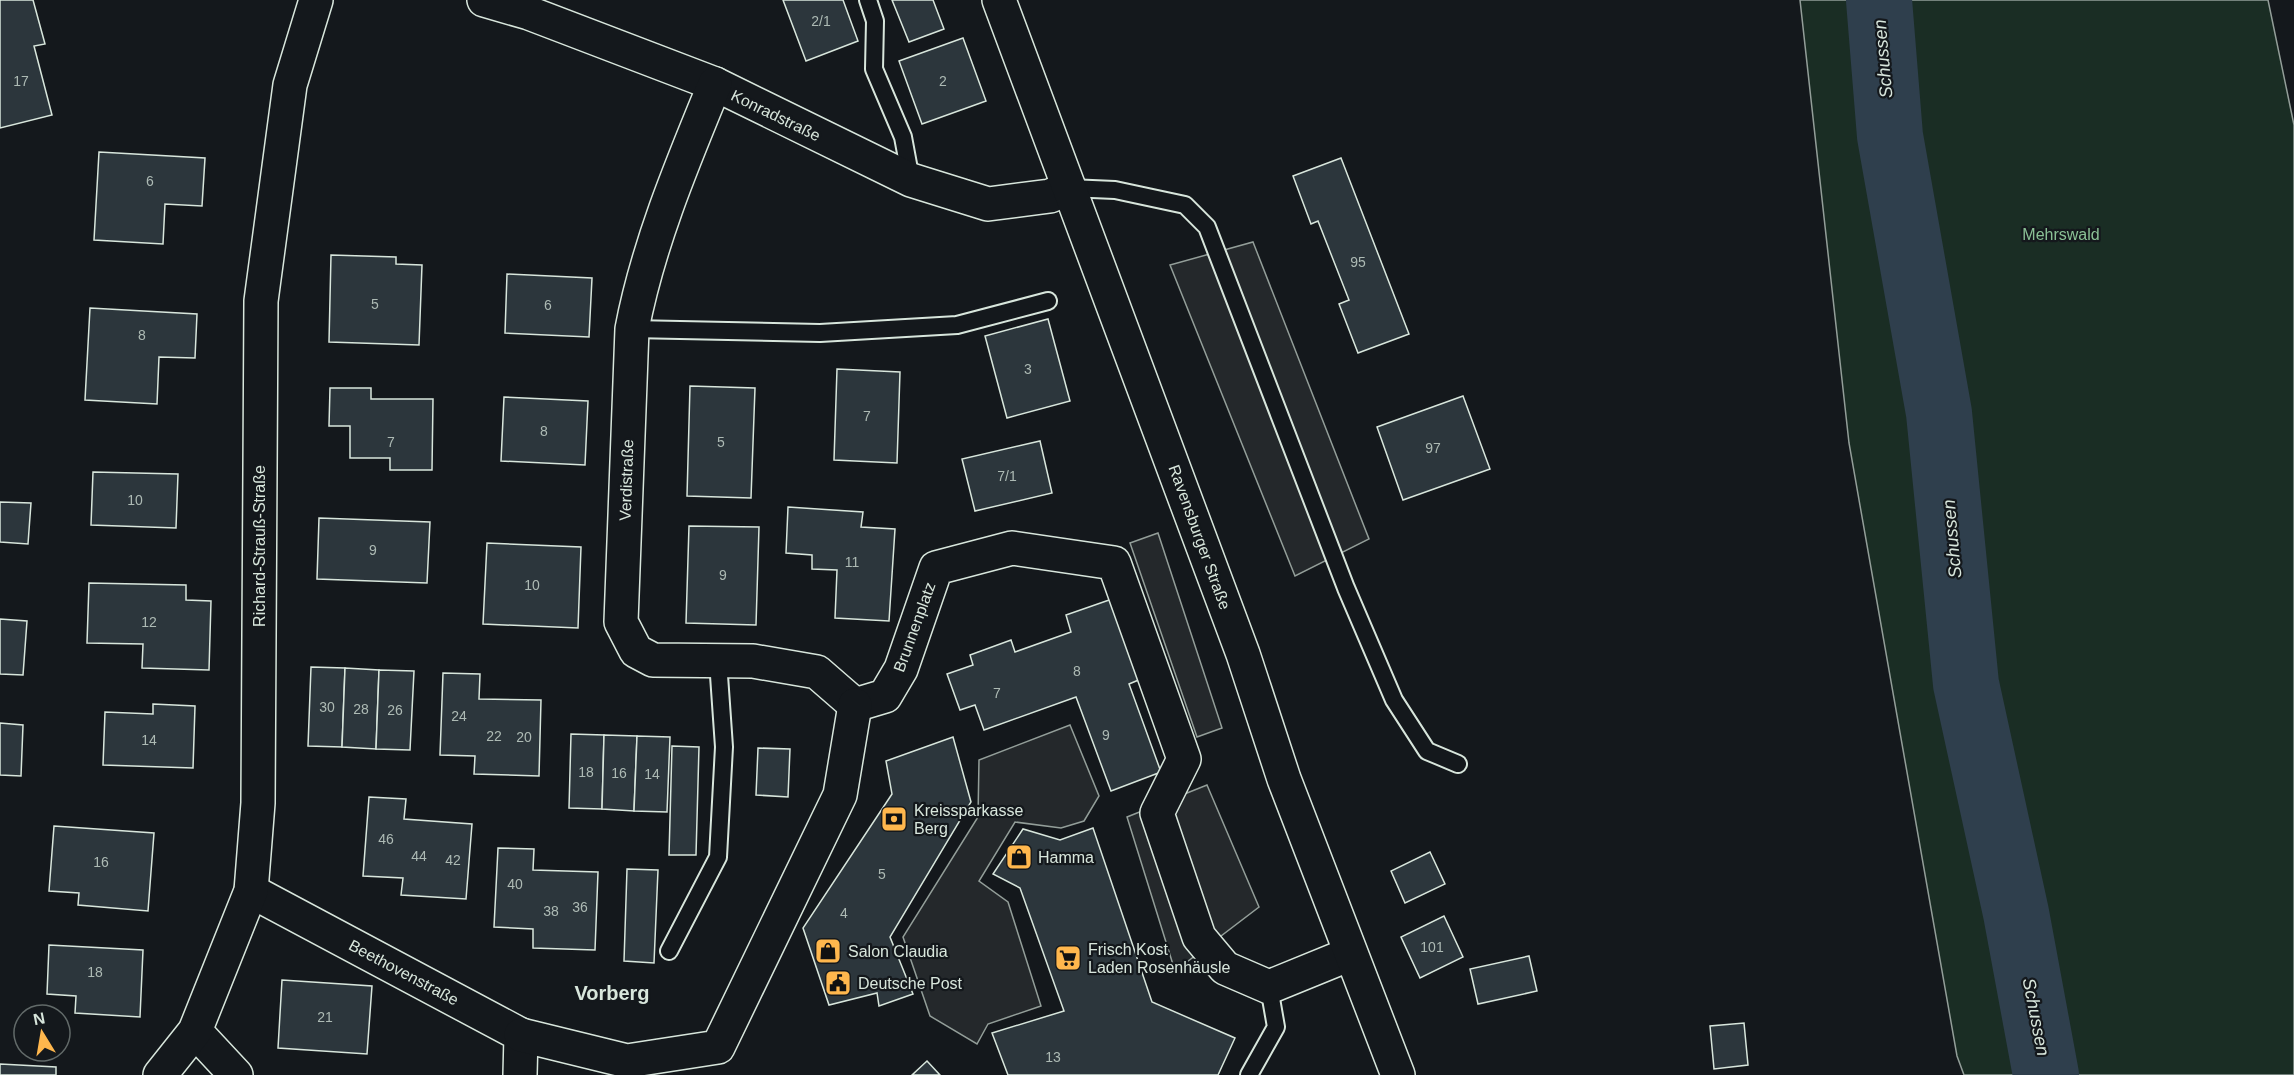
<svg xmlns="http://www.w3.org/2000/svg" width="2294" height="1075" viewBox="0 0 2294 1075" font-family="Helvetica,sans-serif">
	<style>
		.green { fill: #1a2d24; stroke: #939e99; stroke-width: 1.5 }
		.parking { fill: #24282b; stroke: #939e99; stroke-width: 1.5 }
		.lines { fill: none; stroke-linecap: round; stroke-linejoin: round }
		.river { stroke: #2f3f4d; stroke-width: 66 }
		.building { fill: #2c363c; stroke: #d8e6dc; stroke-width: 1.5 }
		.lane-casing { stroke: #d8e6dc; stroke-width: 20 }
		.street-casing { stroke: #d8e6dc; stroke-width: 36 }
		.secondary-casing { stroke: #d8e6dc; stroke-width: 36 }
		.lane { stroke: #14181c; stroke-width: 16 }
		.street { stroke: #14181c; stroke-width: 33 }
		.secondary { stroke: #14181c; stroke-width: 33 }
		.labels { text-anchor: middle; stroke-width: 4.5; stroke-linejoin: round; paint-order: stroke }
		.number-label { font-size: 14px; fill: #adbab4 }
		.street-label { font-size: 16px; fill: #d8e6dc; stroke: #14181c }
		.park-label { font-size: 16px; fill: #8ac095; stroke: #14181c }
		.poi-label { font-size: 16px; fill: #d8e6dc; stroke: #14181c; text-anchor: start }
		.water-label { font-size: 18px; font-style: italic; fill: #d8e6dc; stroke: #14181c }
		.quarter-label { font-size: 20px; font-weight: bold; fill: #d8e6dc; stroke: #14181c }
	</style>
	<rect width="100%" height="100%" fill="#14181c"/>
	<path class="green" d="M1800 0H2268L2294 125V1075H1964L1957 1056 1849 443Z"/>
	<g class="parking">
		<path d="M1253 242 1369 539 1295 576 1170 265Z"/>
		<path d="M1158 533 1222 728 1197 737 1130 543Z"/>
		<path d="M1070 725 1099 796 1084 821 1061 828 1015 822 979 881 1008 902 1041 1006 988 1024 977 1044 930 1016 903 937 978 817 979 760Z"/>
		<path d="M1207 785 1259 907 1175 971 1127 817Z"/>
	</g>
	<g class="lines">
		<path class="river" d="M1879 0 1890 136 1939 413 1966 684 2016 913 2046 1075"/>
	</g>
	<g class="building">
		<path d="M0 0H33L45 44 34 46 52 115 0 128Z"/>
		<path d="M783 0H843L858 41 806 61Z"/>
		<path d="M892 0H933L944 29 909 42Z"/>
		<path d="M963 38 986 101 922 124 899 61Z"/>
		<path d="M99 152 205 158 202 206 165 204 163 244 94 240Z"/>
		<path d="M1341 158 1409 334 1358 353 1339 304 1349 300 1318 221 1311 224 1293 176Z"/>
		<path d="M331 255 396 257V264L422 265 419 345 329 342Z"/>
		<path d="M507 274 592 278 589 337 505 333Z"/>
		<path d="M90 308 197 314 195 358 159 357 157 404 85 400Z"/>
		<path d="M1048 319 1070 401 1007 418 985 336Z"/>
		<path d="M837 369 900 372 897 463 834 460Z"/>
		<path d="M690 386 755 388 751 498 687 496Z"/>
		<path d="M330 388H371V399H433L432 470H390V458H350V426H329Z"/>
		<path d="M1463 396 1490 469 1403 500 1377 427Z"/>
		<path d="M504 397 588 401 585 465 501 461Z"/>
		<path d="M1040 441 1052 493 975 511 962 459Z"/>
		<path d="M93 472 178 474 176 528 91 525Z"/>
		<path d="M0 502 31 503 28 544 0 542Z"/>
		<path d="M788 507 863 512 861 527 895 529 889 621 835 618 837 570 812 569V555L786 553Z"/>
		<path d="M319 518 430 522 427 583 317 579Z"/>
		<path d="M689 526 759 527 756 625 686 623Z"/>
		<path d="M487 543 581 547 578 628 483 624Z"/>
		<path d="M89 583 186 585V600L211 601 209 670 142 668 143 644 87 643Z"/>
		<path d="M1112 599 1141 679 1129 684 1161 772 1111 791 1076 697 984 730 975 705 960 710 947 674 973 665 970 655 1011 640 1015 652 1071 632 1066 615Z"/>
		<path d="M0 619 27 621 23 675 0 674Z"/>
		<path d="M311 667 345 668 342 747 308 746Z"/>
		<path d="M345 668 379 670 376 749 342 747Z"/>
		<path d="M379 670 414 671 410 750 376 749Z"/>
		<path d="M443 673 480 674 479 699 541 700 539 776 474 774 475 756 440 755Z"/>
		<path d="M153 704 195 706 193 768 103 765 105 712 153 714Z"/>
		<path d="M0 723 23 725 21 776 0 775Z"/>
		<path d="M571 734 604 735 602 809 569 808Z"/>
		<path d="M604 735 637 736 634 811 602 809Z"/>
		<path d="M637 736 670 737 667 812 634 811Z"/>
		<path d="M953 737 971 802 890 937 913 994 879 1006 877 993 829 1005 803 928 892 794 886 761Z"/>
		<path d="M672 746 699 747 696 855H669Z"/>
		<path d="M758 748 790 749 788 797 756 795Z"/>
		<path d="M369 797 406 799 404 819 472 824 466 899 401 895 403 878 363 876Z"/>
		<path d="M54 826 154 833 148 911 78 905 79 893 49 891Z"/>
		<path d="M1093 828 1152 1002 1235 1038 1218 1075H1008L992 1033 1064 1011 1020 888 993 874 1023 829 1060 840Z"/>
		<path d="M498 848 534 849 533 870 598 872 595 950 533 948V929L494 927Z"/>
		<path d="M1430 852 1445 884 1405 903 1391 871Z"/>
		<path d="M627 869 658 870 654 963 624 961Z"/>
		<path d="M1444 916 1463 957 1420 978 1401 937Z"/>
		<path d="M49 945 143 950 140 1017 75 1013 76 996 47 994Z"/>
		<path d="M1529 956 1537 991 1478 1004 1470 969Z"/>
		<path d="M282 980 372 986 367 1054 278 1048Z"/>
		<path d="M1744 1023 1748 1065 1714 1069 1710 1026Z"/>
		<path d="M927 1061 940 1075H912Z"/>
		<path d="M0 1064 56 1067V1075H0Z"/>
	</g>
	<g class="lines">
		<defs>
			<g id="lane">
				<path d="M868 0 875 21 874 69 903 137 911 180"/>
				<path d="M1069 188 1115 190 1185 205 1207 227 1346 588 1394 700 1427 751 1458 764"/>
				<path d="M632 329 820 333 957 325 1048 301"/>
				<path d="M669 951 718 857 724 747 718 661"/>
				<path d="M1249 1075 1276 1027 1269 987"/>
			</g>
			<g id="street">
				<path d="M484 0 529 13 715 84 911 180 988 204 1050 196 1069 188"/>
				<path d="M715 84C682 164 648 245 632 329L621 622 636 651 653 660 753 661 817 672 855 705"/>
				<path d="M855 705 885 696 901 669 936 568 1012 548 1114 563 1184 759 1157 813 1199 937 1225 968 1269 987 1350 954"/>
				<path d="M251 891 521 1035 520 1075"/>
				<path d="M195 1031 236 1075"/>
				<path d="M521 1035 627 1061 718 1047 840 795 855 705"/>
				<path d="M160 1075 195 1031 251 891 258 803 261 301 290 85 316 0"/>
			</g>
			<path id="secondary" d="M999 0 1243 654 1284 779 1398 1075"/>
		</defs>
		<use href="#lane" class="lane-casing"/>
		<use href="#street" class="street-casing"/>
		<use href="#secondary" class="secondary-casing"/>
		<use href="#lane" class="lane"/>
		<use href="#street" class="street"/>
		<use href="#secondary" class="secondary"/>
	</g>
	<defs>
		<symbol id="bank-square" viewBox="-11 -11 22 22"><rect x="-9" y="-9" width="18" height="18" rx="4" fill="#ffb74d" stroke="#14181c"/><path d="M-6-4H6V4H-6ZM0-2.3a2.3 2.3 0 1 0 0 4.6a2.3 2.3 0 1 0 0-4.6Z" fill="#111"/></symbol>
		<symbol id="shop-square" viewBox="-11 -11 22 22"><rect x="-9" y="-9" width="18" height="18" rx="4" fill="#ffb74d" stroke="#14181c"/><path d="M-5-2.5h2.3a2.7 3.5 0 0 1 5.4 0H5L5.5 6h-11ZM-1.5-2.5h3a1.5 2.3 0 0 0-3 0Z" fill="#111"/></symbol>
		<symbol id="supermarket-square" viewBox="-11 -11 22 22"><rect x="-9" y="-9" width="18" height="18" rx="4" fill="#ffb74d" stroke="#14181c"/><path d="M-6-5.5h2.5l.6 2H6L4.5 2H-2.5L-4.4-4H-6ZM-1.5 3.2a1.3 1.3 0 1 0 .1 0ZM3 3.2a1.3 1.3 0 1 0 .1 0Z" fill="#111"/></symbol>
		<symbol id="civic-square" viewBox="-11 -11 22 22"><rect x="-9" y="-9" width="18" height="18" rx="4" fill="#ffb74d" stroke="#14181c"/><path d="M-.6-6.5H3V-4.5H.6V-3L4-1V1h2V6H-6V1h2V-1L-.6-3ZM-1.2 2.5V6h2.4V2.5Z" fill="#111"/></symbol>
	</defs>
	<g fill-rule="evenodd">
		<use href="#bank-square" x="879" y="804" width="30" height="30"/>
		<use href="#shop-square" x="1004" y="842" width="30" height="30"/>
		<use href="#shop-square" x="813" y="936" width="30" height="30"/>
		<use href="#supermarket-square" x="1053" y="943" width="30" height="30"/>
		<use href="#civic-square" x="823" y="968" width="30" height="30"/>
	</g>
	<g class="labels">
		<g class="number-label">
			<text x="821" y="26">2/1</text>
			<text x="21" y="86">17</text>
			<text x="943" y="86">2</text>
			<text x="150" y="186">6</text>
			<text x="1358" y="267">95</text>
			<text x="375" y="309">5</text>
			<text x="548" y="310">6</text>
			<text x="142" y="340">8</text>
			<text x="1028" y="374">3</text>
			<text x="867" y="421">7</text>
			<text x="544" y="436">8</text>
			<text x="391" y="447">7</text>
			<text x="721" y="447">5</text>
			<text x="1433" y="453">97</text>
			<text x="1007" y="481">7/1</text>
			<text x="135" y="505">10</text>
			<text x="373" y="555">9</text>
			<text x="852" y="567">11</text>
			<text x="723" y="580">9</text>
			<text x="532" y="590">10</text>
			<text x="149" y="627">12</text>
			<text x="1077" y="676">8</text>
			<text x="997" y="698">7</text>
			<text x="327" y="712">30</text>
			<text x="361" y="714">28</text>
			<text x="395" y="715">26</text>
			<text x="459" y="721">24</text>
			<text x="1106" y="740">9</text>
			<text x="494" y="741">22</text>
			<text x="524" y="742">20</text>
			<text x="149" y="745">14</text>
			<text x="586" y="777">18</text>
			<text x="619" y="778">16</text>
			<text x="652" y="779">14</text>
			<text x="386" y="844">46</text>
			<text x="419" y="861">44</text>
			<text x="453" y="865">42</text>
			<text x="101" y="867">16</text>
			<text x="882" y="879">5</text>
			<text x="515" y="889">40</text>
			<text x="580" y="912">36</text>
			<text x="551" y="916">38</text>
			<text x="844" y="918">4</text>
			<text x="1432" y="952">101</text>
			<text x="95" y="977">18</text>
			<text x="325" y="1022">21</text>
			<text x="1053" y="1062">13</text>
		</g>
		<g class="street-label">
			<text transform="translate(776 115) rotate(26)" y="6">Konradstraße</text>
			<text transform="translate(626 480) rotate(-88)" y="6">Verdistraße</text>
			<text transform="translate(1200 537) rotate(70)" y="6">Ravensburger Straße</text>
			<text transform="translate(259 546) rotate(-90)" y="6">Richard-Strauß-Straße</text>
			<text transform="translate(914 627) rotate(-70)" y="6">Brunnenplatz</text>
			<text transform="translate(404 972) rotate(28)" y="6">Beethovenstraße</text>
		</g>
		<g class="park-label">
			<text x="2061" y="240">Mehrswald</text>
		</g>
		<g class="poi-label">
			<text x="914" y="816">Kreissparkasse<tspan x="914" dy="18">Berg</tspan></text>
			<text x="1038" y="863">Hamma</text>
			<text x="1088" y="955">Frisch Kost<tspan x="1088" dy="18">Laden Rosenhäusle</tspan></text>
			<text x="848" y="957">Salon Claudia</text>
			<text x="858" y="989">Deutsche Post</text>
		</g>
		<g class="water-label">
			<text transform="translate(1883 59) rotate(-95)" y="6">Schussen</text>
			<text transform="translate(1952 539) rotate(-95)" y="6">Schussen</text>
			<text transform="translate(2036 1017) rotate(79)" y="6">Schussen</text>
		</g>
		<g class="quarter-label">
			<text x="612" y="1000">Vorberg</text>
		</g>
	</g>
	<g transform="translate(42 1033) rotate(349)"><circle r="28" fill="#14181c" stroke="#626a69" stroke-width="1.5"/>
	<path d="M0-4.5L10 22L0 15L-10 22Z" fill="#ffb74d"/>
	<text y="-9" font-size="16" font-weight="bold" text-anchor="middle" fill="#d8e6dc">N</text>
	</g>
</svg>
